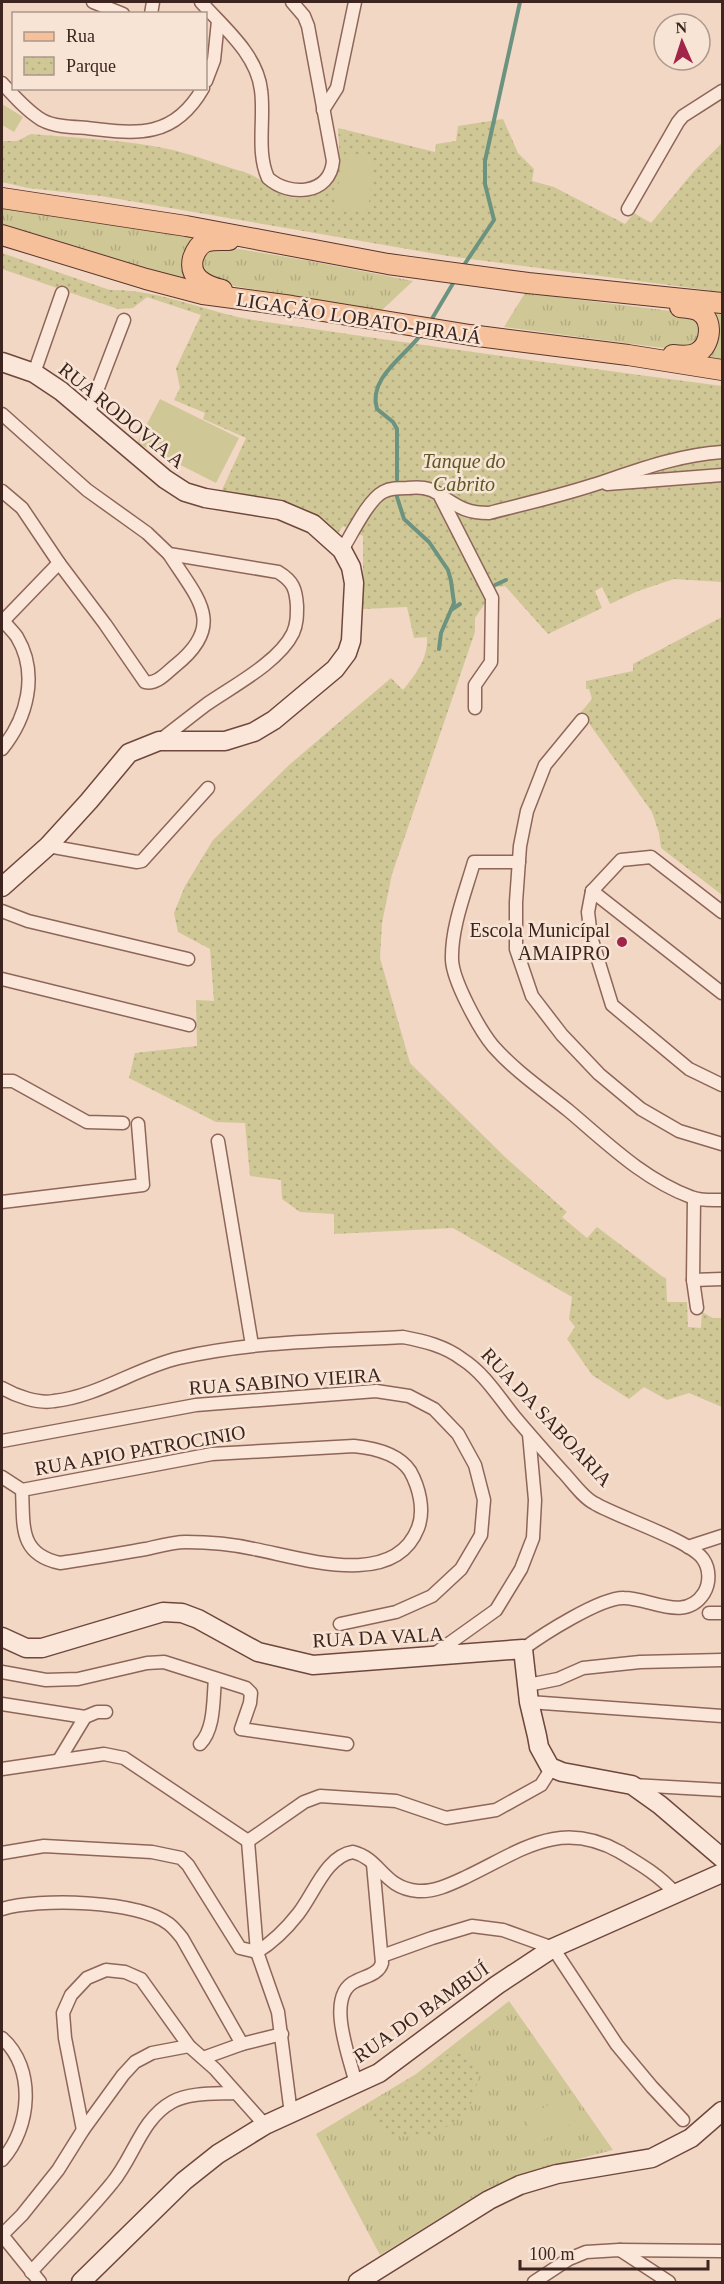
<svg xmlns="http://www.w3.org/2000/svg" width="724" height="2284" viewBox="0 0 724 2284" font-family="Georgia,serif">
	<style>
		.grass { fill: url(#grass-tufts) }
		.park { fill: url(#park-dots) }
		.pitch { fill: #d0c797 }
		.lines { fill: none; stroke-linecap: round; stroke-linejoin: round }
		.stream { stroke: #6c937f; stroke-width: 4 }
		.street-casing { stroke: #8e6659; stroke-width: 15 }
		.secondary-casing { stroke: #6f473c; stroke-width: 21 }
		.primary-casing { stroke: #5b362d; stroke-width: 22 }
		.street { stroke: #fbe7d9; stroke-width: 12 }
		.secondary { stroke: #fbe7d9; stroke-width: 18 }
		.primary { stroke: #f6c09a; stroke-width: 20 }
		.poi-dot { fill: #a12549; stroke: #f8e4d5; stroke-width: 2 }
		.labels { text-anchor: middle; stroke-width: 5; stroke-linejoin: round; paint-order: stroke }
		.street-label { font-size: 20px; fill: #3d241e; stroke: #f8e4d5 }
		.park-label { font-size: 20px; font-style: italic; fill: #5a5923; stroke: #f8e4d5 }
		.poi-label { font-size: 20px; fill: #3d241e; stroke: #f8e4d5; text-anchor: end }
	</style>
	<defs>
		<pattern id="grass-tufts" width="24" height="20" patternUnits="userSpaceOnUse" patternTransform="scale(1.5)"><rect width="24" height="20" fill="#d0c797"/><path d="M3 7l-1-3M5 7V3M7 7l1-3M15 17l-1-3M17 17v-4M19 17l1-3" fill="none" stroke="#b4ab82"/></pattern>
		<pattern id="park-dots" width="8" height="8" patternUnits="userSpaceOnUse" patternTransform="scale(1.5)"><rect width="8" height="8" fill="#d0c797"/><path d="M2 2h.1M6 6h.1" fill="none" stroke="#b4ab82" stroke-width="1.8" stroke-linecap="round"/></pattern>
	</defs>
	<rect width="100%" height="100%" fill="#f1d7c4"/>
	<g class="grass">
		<path d="M2 206 199 236 189 281 2 226Z"/>
		<path d="M222 246 310 261 413 281 381 311 222 284 203 273C200 255 204 248 222 246Z"/>
		<path d="M525 293 679 312 696 317 701 327 697 344 671 349 504 327Z"/>
		<path d="M708 310 722 312V364L703 361Z"/>
		<path d="M509 2001 613 2150 547 2167 488 2188 380 2255 316 2134 416 2074Z"/>
	</g>
	<g class="park">
		<path d="M503 119 518 153 534 169 532 181 554 187 625 224 634 213 651 223 694 171 722 143V292L448 256 101 196 28 188 2 182V141H17L31 134C79 138 127 140 173 150 197 156 220 165 244 172 270 180 282 207 315 195 345 184 339 154 338 128L435 152 436 144 456 141 458 126Z"/>
		<path d="M2 253 110 290C162 289 209 314 260 321 414 344 568 366 722 386V582L674 579 638 591 610 604 602 587 595 591 602 608 548 634 505 586 496 587 475 618V632L392 874 382 923 380 958 410 1063 505 1157 567 1212 562 1217 587 1238 597 1227 663 1277 666 1278 667 1302H687L688 1327 701 1328 702 1312 713 1318H722V1407L689 1393 667 1400 644 1387 629 1399 592 1375 567 1339 575 1327 569 1319 572 1297 453 1228 334 1234V1214L300 1212 282 1199 281 1180 250 1176 245 1123 216 1122 129 1078 135 1053 197 1046 196 1000 214 1001 210 949 178 932 174 913 185 886 213 840 289 765 391 678 403 690C416 674 428 659 427 637L414 638 407 607 363 609V536L343 526 338 533 318 518 279 499 221 492 246 438 203 419 205 413 174 400 180 388 176 368 201 315 147 297 133 308 118 309 2 269Z"/>
		<path d="M722 617V895L661 848 659 833 652 812 581 712 592 699 589 689H586V681L633 671V664Z"/>
		<path d="M459 2046 480 2074 471 2104 455 2122 429 2137 387 2136 369 2112Z"/>
	</g>
	<g class="pitch">
		<path d="M2 104 23 117 14 132 2 125Z"/>
		<path d="M342 155 373 158 368 212 336 209Z"/>
		<path d="M160 399 239 438 216 483 137 443Z"/>
		<path d="M569 2093 583 2117 538 2143 524 2119Z"/>
	</g>
	<g class="lines">
		<g class="stream">
			<path d="M462 268 494 220 485 184V161L520 2"/>
			<path d="M430 322 455 280"/>
			<path d="M397 480V429L393 422 377 409C367 378 407 355 422 333"/>
			<path d="M397 497 404 519 429 542 448 570 451 581 454 603 441 633 439 649"/>
			<path d="M495 585 506 580"/>
			<path d="M451 610 460 604"/>
		</g>
		<defs>
			<g id="street">
				<path d="M93 2 123 14"/>
				<path d="M201 2C223 27 257 54 261 90 265 118 256 152 268 178 289 197 330 195 333 161L308 26 304 16 292 2"/>
				<path d="M151 14 153 2"/>
				<path d="M206 81 214 60 218 21"/>
				<path d="M2 83C14 96 27 111 42 120 55 127 73 127 87 128 137 134 174 139 203 88"/>
				<path d="M323 110 337 88 355 2"/>
				<path d="M628 209 678 122 683 116 722 91"/>
				<path d="M34 373 62 293"/>
				<path d="M2 414 87 490 147 533 169 554 278 572C293 581 296 589 297 606 297 616 297 624 293 633 279 662 233 686 207 704 191 716 175 729 159 741"/>
				<path d="M88 414 124 320"/>
				<path d="M607 484 722 475"/>
				<path d="M2 491 22 508 59 563 105 624 145 682C157 685 167 672 176 665 227 624 197 598 169 554"/>
				<path d="M440 495C459 507 466 513 489 513 524 504 559 496 593 485 636 471 677 455 722 452"/>
				<path d="M342 550C352 534 368 500 383 492 390 488 399 488 407 488 419 487 429 487 439 494L492 598 491 662 475 685V708"/>
				<path d="M2 619C6 625 13 631 17 637 39 674 27 718 2 749"/>
				<path d="M2 622 59 563"/>
				<path d="M582 720 545 765 527 811 520 846 516 902V949L532 996 562 1035 599 1074 641 1109 679 1131 722 1144"/>
				<path d="M48 846 137 862 142 861 208 788"/>
				<path d="M519 862H474C465 893 451 928 452 960 453 981 479 1029 493 1046 515 1071 543 1090 569 1111 607 1143 643 1179 691 1197 700 1201 713 1200 722 1200"/>
				<path d="M592 891 588 912 591 937 612 1005 689 1069 722 1085"/>
				<path d="M592 891 722 993"/>
				<path d="M592 891 621 860 651 857 722 912"/>
				<path d="M2 911 28 921 188 959"/>
				<path d="M2 979 189 1025"/>
				<path d="M2 1081H13L87 1122 123 1123"/>
				<path d="M218 1141 252 1345"/>
				<path d="M694 1199 693 1280 697 1308"/>
				<path d="M2 1202 143 1185 138 1124"/>
				<path d="M693 1280 722 1279"/>
				<path d="M2 1388C16 1396 38 1404 54 1401 99 1396 136 1368 179 1358 253 1341 328 1341 403 1337 424 1341 445 1346 462 1359 484 1373 498 1396 514 1416 530 1435 546 1453 562 1471 572 1481 582 1497 594 1503 617 1517 690 1540 703 1559 710 1569 710 1583 704 1593 685 1623 650 1598 624 1598 601 1597 542 1635 523 1649"/>
				<path d="M2 1441 196 1405 376 1391 409 1396 434 1409 458 1434 475 1465 484 1500 481 1535 461 1569 432 1596 396 1612 340 1624"/>
				<path d="M2 1477 22 1490 212 1454 354 1446C374 1448 398 1453 410 1471 419 1487 425 1510 418 1528 394 1590 302 1558 254 1549 232 1544 209 1542 186 1542 173 1542 159 1546 146 1549 117 1554 89 1559 60 1563 18 1554 24 1525 22 1490"/>
				<path d="M688 1547 722 1536"/>
				<path d="M709 1613H722"/>
				<path d="M433 1655 496 1610 521 1569 533 1538 535 1500 529 1434"/>
				<path d="M2 1672 46 1680 78 1679 147 1663 164 1662 246 1688 251 1693 250 1703 241 1729 347 1744"/>
				<path d="M528 1685 558 1679 583 1668 640 1662 722 1660"/>
				<path d="M529 1702 722 1716"/>
				<path d="M2 1704 85 1717 97 1712H106"/>
				<path d="M200 1744C215 1729 213 1699 215 1679"/>
				<path d="M59 1760 85 1717"/>
				<path d="M2 1769 104 1754 124 1758 248 1841"/>
				<path d="M633 1785 722 1790"/>
				<path d="M248 1841 304 1802 320 1796 396 1801 446 1818 496 1810 541 1785 548 1774 550 1767"/>
				<path d="M248 1841 257 1952 278 2012 291 2114"/>
				<path d="M2 1853 44 1846 152 1852 181 1858 188 1865 240 1948 257 1952"/>
				<path d="M2 1909C38 1898 138 1900 169 1924 174 1928 178 1933 182 1938L242 2044"/>
				<path d="M257 1952C273 1942 287 1928 298 1914 314 1894 326 1856 353 1852 381 1859 383 1888 418 1891 435 1892 451 1884 466 1877 521 1851 559 1818 620 1852 640 1864 659 1875 675 1893"/>
				<path d="M382 1956 432 1938 472 1926 503 1930 553 1948 617 2045 652 2087 683 2120"/>
				<path d="M2 2038C36 2068 31 2128 2 2160"/>
				<path d="M203 2058 242 2044 282 2034"/>
				<path d="M356 2084C350 2058 324 1995 356 1981 366 1976 379 1974 382 1963L373 1864"/>
				<path d="M83 2130 65 2038 63 2013 71 1995 87 1978 106 1970 125 1972 141 1979 189 2046 215 2069 265 2125"/>
				<path d="M2 2235 22 2215 58 2170 83 2130 123 2075 135 2062 152 2053 189 2046"/>
				<path d="M2 2235 40 2282"/>
				<path d="M620 2250 669 2282"/>
				<path d="M31 2272C58 2242 87 2214 112 2183 134 2157 141 2119 172 2102 190 2092 216 2094 236 2093"/>
				<path d="M534 2282 569 2259 586 2252 619 2250 722 2251"/>
			</g>
			<g id="secondary">
				<path d="M2 362 34 373 61 391 165 479 185 492 205 498 280 510 313 524 342 550 351 567 354 583 351 641 347 653 335 669 274 720 254 732 225 741H159L129 753 89 801 48 846 2 887"/>
				<path d="M2 1637 26 1648H42L163 1612 182 1613 198 1619 258 1652 313 1665 523 1649 529 1702 537 1736 539 1747 550 1767 562 1772 632 1785 660 1805 722 1858"/>
				<path d="M81 2282 184 2181 218 2154 265 2125 379 2073 497 1985 553 1948 722 1873"/>
				<path d="M358 2282 489 2200 520 2185 557 2174 652 2158 691 2138 722 2111"/>
			</g>
			<g id="primary">
				<path d="M2 198 186 226 388 264 528 283 722 303"/>
				<path d="M2 235 146 279 203 294 292 306 470 335 628 355 722 370"/>
				<path d="M222 290C206 286 188 278 193 258 195 252 199 245 205 242 212 239 221 240 229 240"/>
				<path d="M673 355C681 356 689 357 697 353 711 345 714 320 699 311 694 308 687 308 680 307"/>
			</g>
		</defs>
		<use href="#street" class="street-casing"/>
		<use href="#secondary" class="secondary-casing"/>
		<use href="#primary" class="primary-casing"/>
		<use href="#street" class="street"/>
		<use href="#secondary" class="secondary"/>
		<use href="#primary" class="primary"/>
	</g>
	<circle class="poi-dot" cx="622" cy="942" r="6"/>
	<g class="labels">
		<g class="street-label">
			<text transform="translate(359 318) rotate(9)" y="7">LIGAÇÃO LOBATO-PIRAJÁ</text>
			<text transform="translate(122 415) rotate(39)" y="7">RUA RODOVIA A</text>
			<text transform="translate(285 1381) rotate(-4)" y="7">RUA SABINO VIEIRA</text>
			<text transform="translate(547 1417) rotate(47)" y="7">RUA DA SABOARIA</text>
			<text transform="translate(140 1450) rotate(-10)" y="7">RUA APIO PATROCINIO</text>
			<text transform="translate(378 1637) rotate(-3)" y="7">RUA DA VALA</text>
			<text transform="translate(421 2012) rotate(-35)" y="7">RUA DO BAMBUÍ</text>
		</g>
		<g class="park-label">
			<text x="464" y="468">Tanque do<tspan x="464" dy="23">Cabrito</tspan></text>
		</g>
		<g class="poi-label">
			<text x="610" y="937">Escola Municípal<tspan x="610" dy="23">AMAIPRO</tspan></text>
		</g>
	</g>
	<rect width="724" height="2284" fill="none" stroke="#3d241e" stroke-width="6"/>
	<rect x="12" y="12" width="195" height="78" fill="#f8e4d5" stroke="#ad978c" stroke-width="1.5"/>
	<rect x="24" y="32" width="30" height="9" fill="#f6c09a" stroke="#ad978c" stroke-width="1.5"/>
	<text x="66" y="42" font-size="18" fill="#3d241e">Rua</text>
	<rect x="24" y="57" width="30" height="18" fill="url(#park-dots)" stroke="#ad978c" stroke-width="1.5"/>
	<text x="66" y="72" font-size="18" fill="#3d241e">Parque</text>
	<g transform="translate(682 42) rotate(357)"><circle r="28" fill="#f8e4d5" stroke="#ad978c" stroke-width="1.5"/>
	<path d="M0-4.5L10 22L0 15L-10 22Z" fill="#a12549"/>
	<text y="-9" font-size="16" font-weight="bold" text-anchor="middle" fill="#3d241e">N</text>
	</g>
	<path d="M520 2260v9h188v-9" fill="none" stroke="#3d241e" stroke-width="3"/>
	<text x="529" y="2260" font-size="18" fill="#3d241e" stroke="#f8e4d5" stroke-width="4.5" paint-order="stroke">100 m</text>
</svg>
